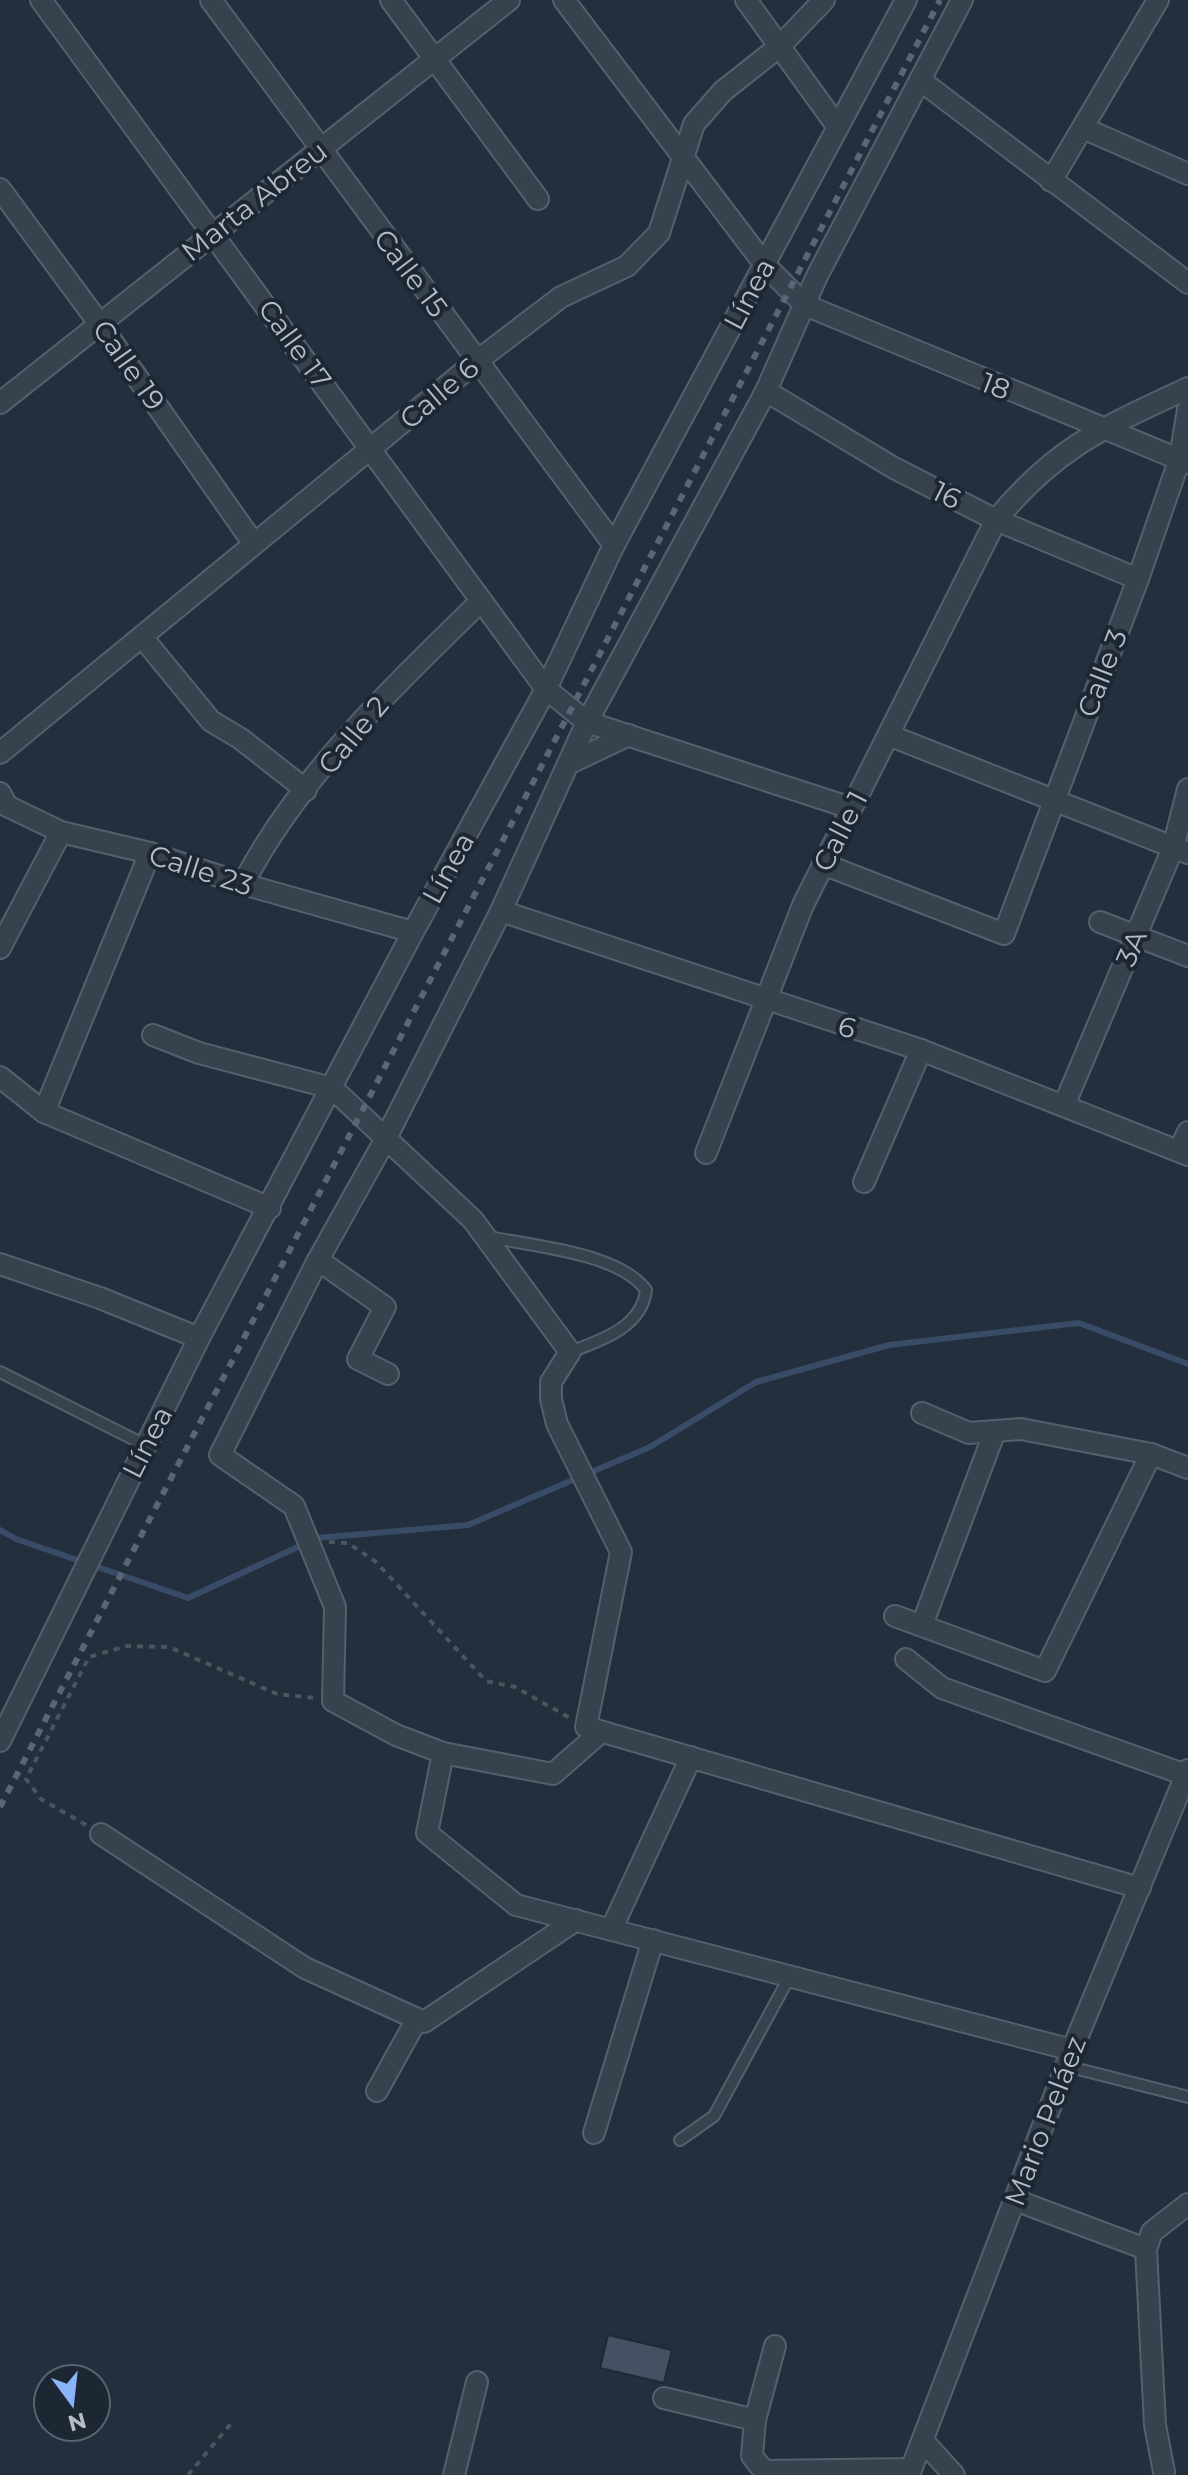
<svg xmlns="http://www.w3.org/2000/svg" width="1188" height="2475" viewBox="0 0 1188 2475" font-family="Montserrat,sans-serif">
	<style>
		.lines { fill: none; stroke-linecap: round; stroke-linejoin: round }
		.stream { stroke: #394c67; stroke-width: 6 }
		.building { fill: #455162; stroke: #1f2835; stroke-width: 2 }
		.service-casing { stroke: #565f6c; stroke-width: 14 }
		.minor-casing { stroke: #565f6c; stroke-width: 24 }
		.path { stroke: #44595c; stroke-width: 4; stroke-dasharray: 6 6; stroke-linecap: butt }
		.service { stroke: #38414e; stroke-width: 10 }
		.minor { stroke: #38414e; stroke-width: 20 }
		.rail { stroke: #5a6575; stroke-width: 6; stroke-dasharray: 8 8; stroke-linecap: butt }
		.labels { text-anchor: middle; stroke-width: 8; stroke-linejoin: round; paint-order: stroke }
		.street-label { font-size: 28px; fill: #b4bcc9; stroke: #1d2633 }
	</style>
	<rect width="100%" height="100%" fill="#242f3e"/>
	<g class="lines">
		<path class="stream" d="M0 1530 16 1539 188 1598 317 1538 468 1525 650 1447 756 1382 889 1345 1079 1323 1188 1364"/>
	</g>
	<path class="building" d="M608 2335 672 2350 664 2383 600 2368Z"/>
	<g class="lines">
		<defs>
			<g id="service">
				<path d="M489 1237C533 1246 619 1253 646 1290 642 1327 602 1340 570 1352"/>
				<path d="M0 1372 145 1445"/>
				<path d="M1066 2066 1188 2097"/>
				<path d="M680 2140 714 2116 790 1976"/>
			</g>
			<g id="minor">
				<path d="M41 0 546 689 587 722 851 808"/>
				<path d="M211 0 614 545"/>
				<path d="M391 0 538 199"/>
				<path d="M564 0 765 265 805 305 1188 463"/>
				<path d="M746 0 837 126"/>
				<path d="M920 80 1188 283"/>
				<path d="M1083 128 1188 174"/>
				<path d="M1051 181 1158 0"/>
				<path d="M0 189 99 323 254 544"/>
				<path d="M766 391 894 468 996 520 1138 579"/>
				<path d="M0 403 509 0"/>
				<path d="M142 637 211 721 241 739 306 790"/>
				<path d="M891 736 1188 853"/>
				<path d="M0 753 477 361 561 297 627 266 659 233 694 124 723 91 780 46 824 0"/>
				<path d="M570 763 629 735"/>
				<path d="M0 793 7 806 61 832 150 853 243 884 413 932"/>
				<path d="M823 864 1004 934 1138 579 1180 458 1188 409"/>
				<path d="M243 884C298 777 395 685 481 601"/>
				<path d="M501 911 921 1050 1188 1155"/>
				<path d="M1100 922 1188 956"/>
				<path d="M0 948 61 832"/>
				<path d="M153 1035 199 1053 332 1088 473 1220 570 1352 551 1382V1399L557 1424 621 1552 586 1727 1140 1888"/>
				<path d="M0 1077 44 1112 270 1208"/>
				<path d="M1065 1103 1173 848 1188 789"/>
				<path d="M44 1112 150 853"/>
				<path d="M1179 1151 1188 1132"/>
				<path d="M706 1153 803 905 996 520C1057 446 1105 427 1188 388"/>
				<path d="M864 1182 921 1050"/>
				<path d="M318 1260 385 1307 358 1359 388 1374"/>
				<path d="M0 1264 100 1298 199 1338"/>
				<path d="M922 1413 969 1433 1021 1429 1151 1454 1188 1468"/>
				<path d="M895 1616 1045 1671 1151 1454"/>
				<path d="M922 1625 995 1431"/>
				<path d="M906 1659 942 1688 1186 1775"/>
				<path d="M601 1732 553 1774 443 1753 396 1735 333 1701 335 1607 294 1506 220 1455 318 1260 385 1140 501 911 587 722 766 391 817 276 962 0"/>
				<path d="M0 1741 199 1338 413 932 546 689 614 545 906 0"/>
				<path d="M443 1753 427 1833 516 1905 1072 2050"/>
				<path d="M101 1834 305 1968 424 2022 576 1920"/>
				<path d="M611 1930 691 1757"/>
				<path d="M377 2091 417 2019"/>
				<path d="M594 2133 653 1940"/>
				<path d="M1015 2200 1146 2249"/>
				<path d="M664 2398 755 2420 752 2456 764 2471 911 2469"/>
				<path d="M755 2420 775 2346"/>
				<path d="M923 2441 954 2475"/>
				<path d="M1164 2472 1155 2425 1146 2249 1152 2232 1188 2204"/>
				<path d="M454 2475 477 2382"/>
				<path d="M909 2475 1072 2050 1188 1770"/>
			</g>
		</defs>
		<use href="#service" class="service-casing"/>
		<use href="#minor" class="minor-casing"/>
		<g class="path">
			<path d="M329 1542 348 1543 376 1562 486 1681 515 1687 570 1718"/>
			<path d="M86 1825 41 1799 26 1779 89 1657 127 1646 169 1647 277 1694 315 1698"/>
			<path d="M188 2475 234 2420"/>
		</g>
		<use href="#service" class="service"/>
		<use href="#minor" class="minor"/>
		<path class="rail" d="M0 1807 940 0"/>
	</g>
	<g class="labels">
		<g class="street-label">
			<text transform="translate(254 201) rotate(-38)" y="10">Marta Abreu</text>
			<text transform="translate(411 273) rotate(53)" y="10">Calle 15</text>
			<text transform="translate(749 294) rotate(-62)" y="10">Línea</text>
			<text transform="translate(295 344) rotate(54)" y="10">Calle 17</text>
			<text transform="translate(129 365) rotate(55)" y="10">Calle 19</text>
			<text transform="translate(996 386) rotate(21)" y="10">18</text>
			<text transform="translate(439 393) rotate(-40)" y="10">Calle 6</text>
			<text transform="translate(947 495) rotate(27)" y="10">16</text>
			<text transform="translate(1102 673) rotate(-69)" y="10">Calle 3</text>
			<text transform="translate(353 735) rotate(-50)" y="10">Calle 2</text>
			<text transform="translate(840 831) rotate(-63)" y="10">Calle 1</text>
			<text transform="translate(448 868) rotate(-61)" y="10">Línea</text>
			<text transform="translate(201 870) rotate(18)" y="10">Calle 23</text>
			<text transform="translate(1131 948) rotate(-67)" y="10">3A</text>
			<text transform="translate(847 1027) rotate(17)" y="10">6</text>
			<text transform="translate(147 1442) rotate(-63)" y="10">Línea</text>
			<text transform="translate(1045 2121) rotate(-69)" y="10">Mario Peláez</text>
		</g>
	</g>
	<g transform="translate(72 2403) rotate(165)"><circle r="38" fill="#1d2633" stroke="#59626f" stroke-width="2"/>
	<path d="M0-6L14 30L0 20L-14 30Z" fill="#8ab4f8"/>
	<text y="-12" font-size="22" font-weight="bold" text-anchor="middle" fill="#b4bcc9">N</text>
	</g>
</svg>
